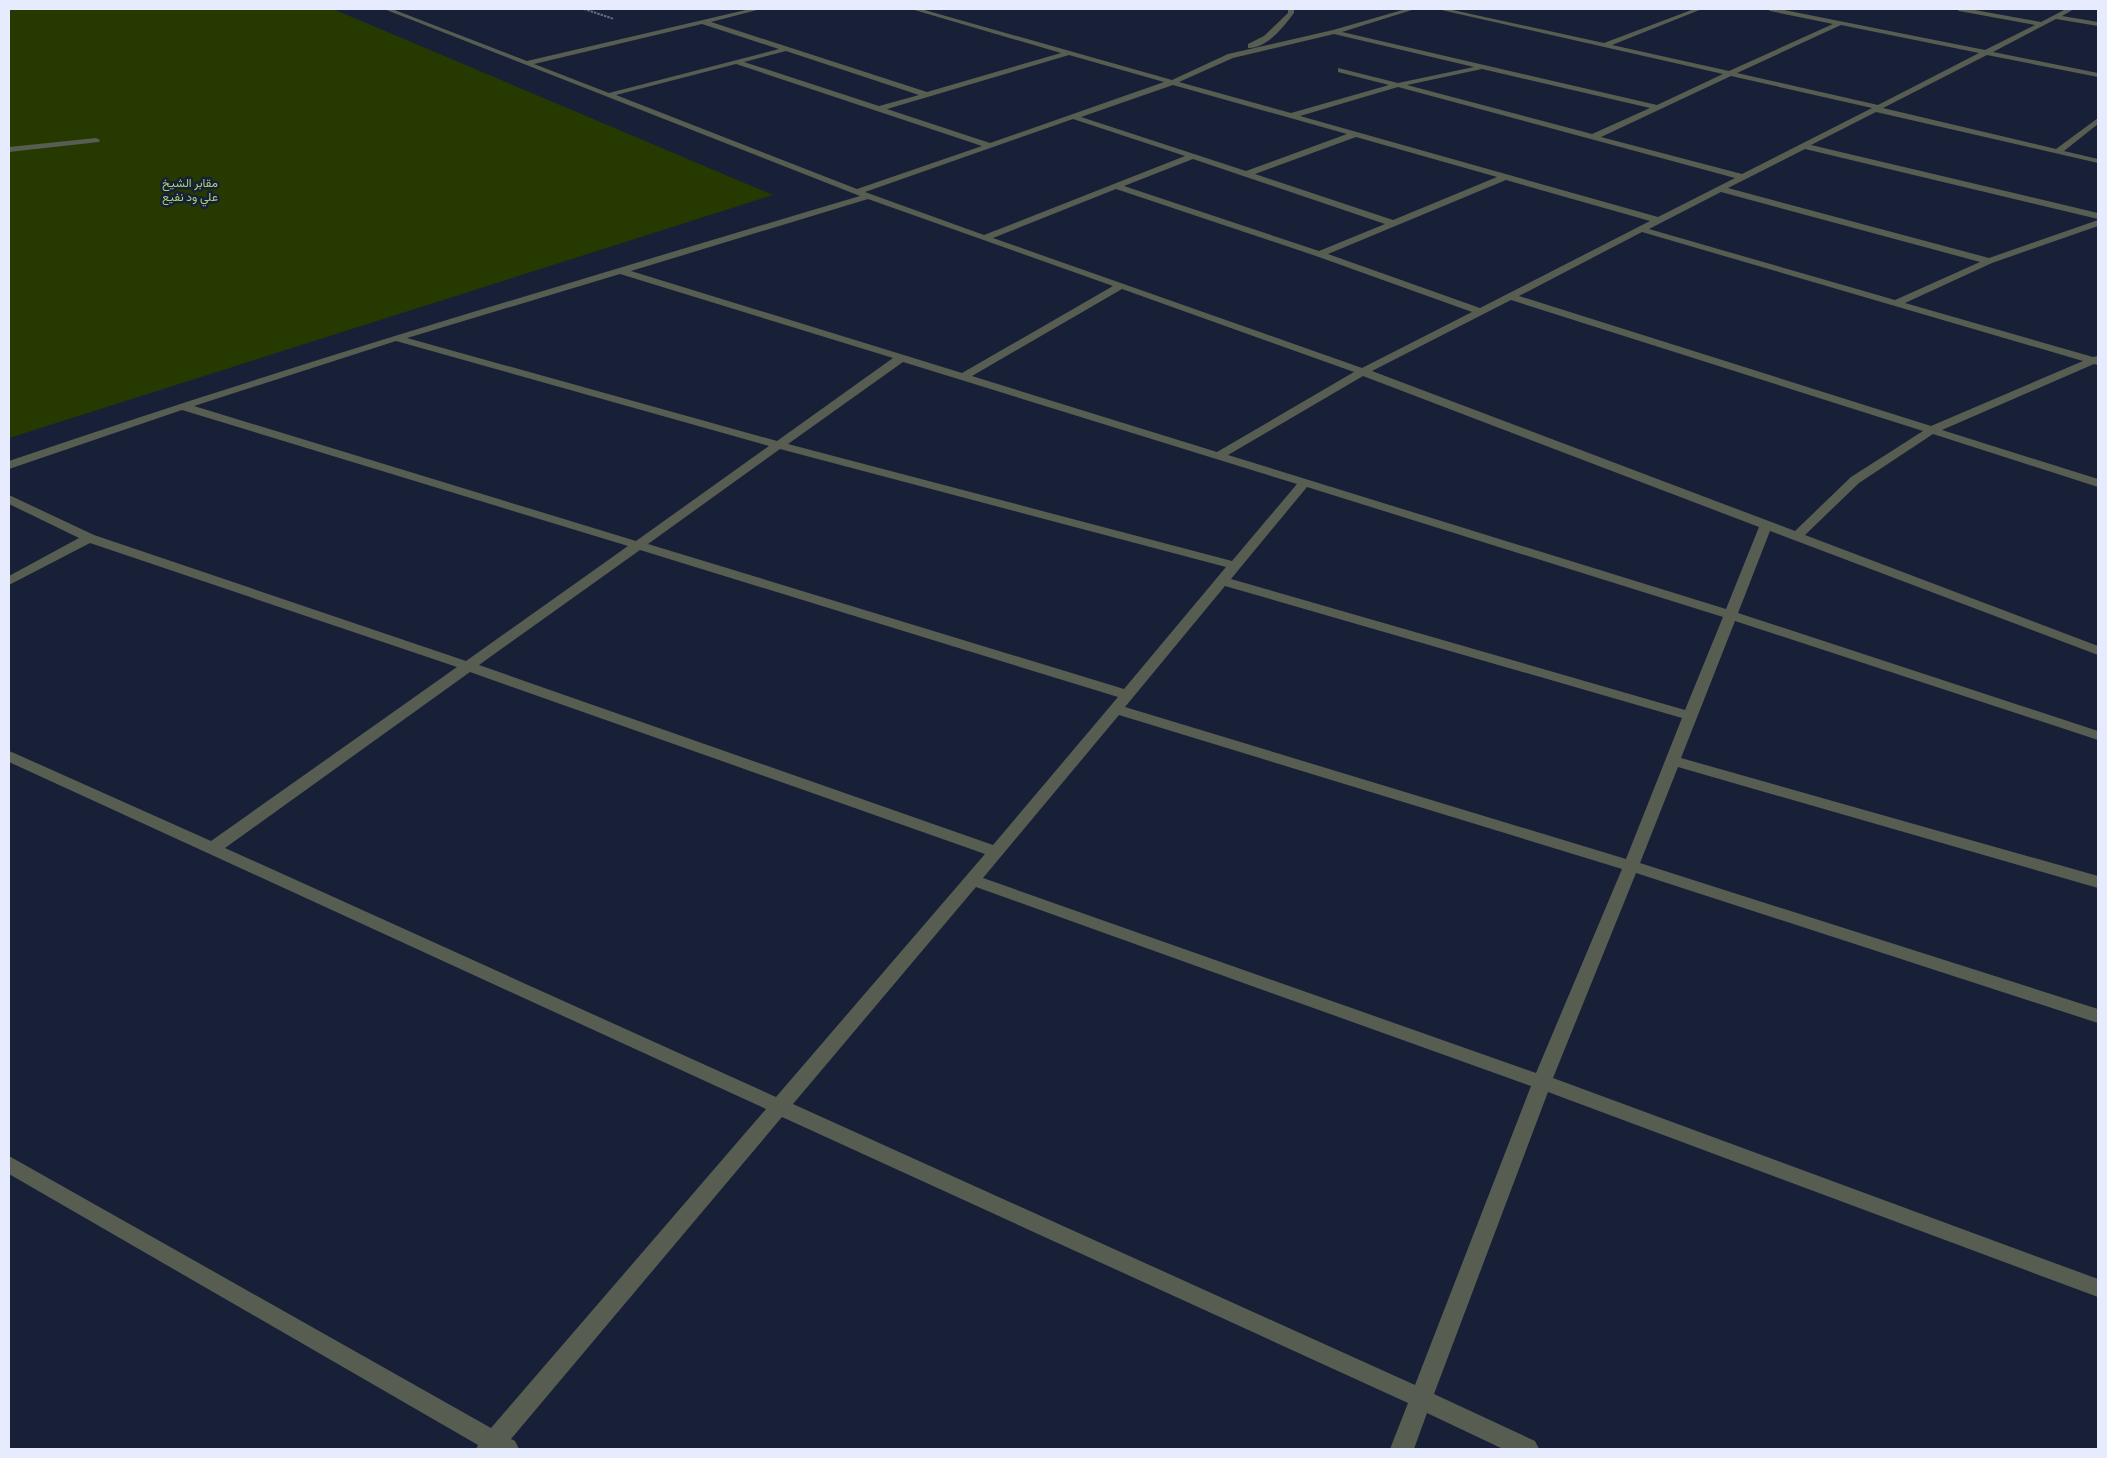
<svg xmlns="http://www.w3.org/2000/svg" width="2107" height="1458" viewBox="0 0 2107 1458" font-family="'Exo 2',Vazirmatn,sans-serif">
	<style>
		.green { fill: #253900 }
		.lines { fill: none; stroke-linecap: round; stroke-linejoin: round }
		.path { stroke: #656c82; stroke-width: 2; stroke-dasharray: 2.5 1; stroke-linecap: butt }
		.minor { fill: #575d50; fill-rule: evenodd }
		.labels { text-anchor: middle; stroke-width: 5; stroke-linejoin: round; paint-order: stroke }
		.far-park-label { font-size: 12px; fill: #abd078; stroke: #182038 }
	</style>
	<rect width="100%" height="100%" fill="#182038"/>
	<path class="green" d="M9 9H333L773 195 9 438Z"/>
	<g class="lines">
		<path class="path" d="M584 9 614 19"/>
		<g class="minor">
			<path d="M384 9H392L527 61 750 9H761L711 22 927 92 1061 53 911 9H921L1172 80 1228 54 1333 30 1406 9H1415L1342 32 1657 105 1723 74 1437 9H1448L1604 43 1694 9H1702L1612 45 1729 71 1833 24 1770 11 1767 9H1779L1985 50 2035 25 1959 11 1956 9H1969L2041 22 2066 9H2074L2062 16 2098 22V26L2056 19 1993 52 2098 73V77L1987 55 1883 108 2056 149 2098 118V124L2064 151 2098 159V163L1876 112 1811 145 2098 213V219L1805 149 1728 188 1989 258 2098 220V226L1992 263 1905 303 2093 357 2098 356V365L2094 364 1942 430 2098 479V487L1933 434 1859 483 1805 535 2098 646V655L1770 531 1738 613 2098 731V740L1735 621 1681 758 2098 876V888L1678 767 1640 863 2098 1009V1023L1636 873 1553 1078 2098 1279V1297L1548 1092 1434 1394 1535 1441 1539 1449H1503L1427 1413 1414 1449H1390L1408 1403 782 1117 511 1439 515 1441 519 1449H476L478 1445 9 1174V1156L491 1428 766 1109 9 762V751L14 753 211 841 457 667 90 543 9 585V576L79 538 9 504V495L94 535 466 661 628 546 182 410 9 469V461C290 365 575 281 860 196ZM702 24 779 49 609 93 534 64ZM1841 25 1979 53 1878 105 1737 73ZM1334 34 1474 67 1398 83 1338 68V72L1389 85 1291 113 1179 82 1233 58ZM786 51 919 95 879 106 744 62ZM1069 55 1164 82 990 143 887 109ZM736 64 982 146 857 189 616 95ZM1482 69 1650 108 1592 134 1407 85ZM1731 76 1872 108 1742 174 1601 137ZM1173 85 1347 134 1246 171 1081 117ZM1398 87 1735 178 1658 217 1300 116ZM1073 119 1185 156 984 235 865 192ZM1356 137 1497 177 1393 220 1255 174ZM1193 159 1385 224 1319 251 1124 186ZM1506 180 1650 221 1480 308 1328 254ZM1116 189 1316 256 1472 312 1362 368 993 238ZM1721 192 1980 262 1895 300 1649 229ZM868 199 1113 286 962 373 631 271ZM1642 232 2083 361 1931 426 1519 296ZM620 274 893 358 777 441 407 338ZM1122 289 1354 372 1217 452 972 376ZM1511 300 1923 431 1851 477 1795 531 1372 371ZM396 341 769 446 636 541 194 406ZM903 362 1297 484 1232 561 788 444ZM1363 376 1759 527 1726 609 1228 455ZM780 449 1226 567 1124 689 648 544ZM1307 487 1723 617 1685 710 1231 579ZM640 550 1118 697 993 845 479 665ZM1225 586 1682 718 1626 859 1125 707ZM470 672 985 854 776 1097 225 848ZM1119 715 1622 869 1536 1073 983 878ZM976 887 1531 1086 1415 1385 793 1104Z"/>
			<path d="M1288 9H1294V13C1284 26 1267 49 1248 48V44L1264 36 1288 13Z"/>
			<path d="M96 138 100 140 99 142 9 152V147Z"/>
		</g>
	</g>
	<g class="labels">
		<g class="far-park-label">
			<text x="190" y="187">مقابر الشيخ<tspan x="190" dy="14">علي ود نفيع</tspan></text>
		</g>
	</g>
	<rect width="2107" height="1458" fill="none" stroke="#e6ecfd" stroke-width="20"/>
</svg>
